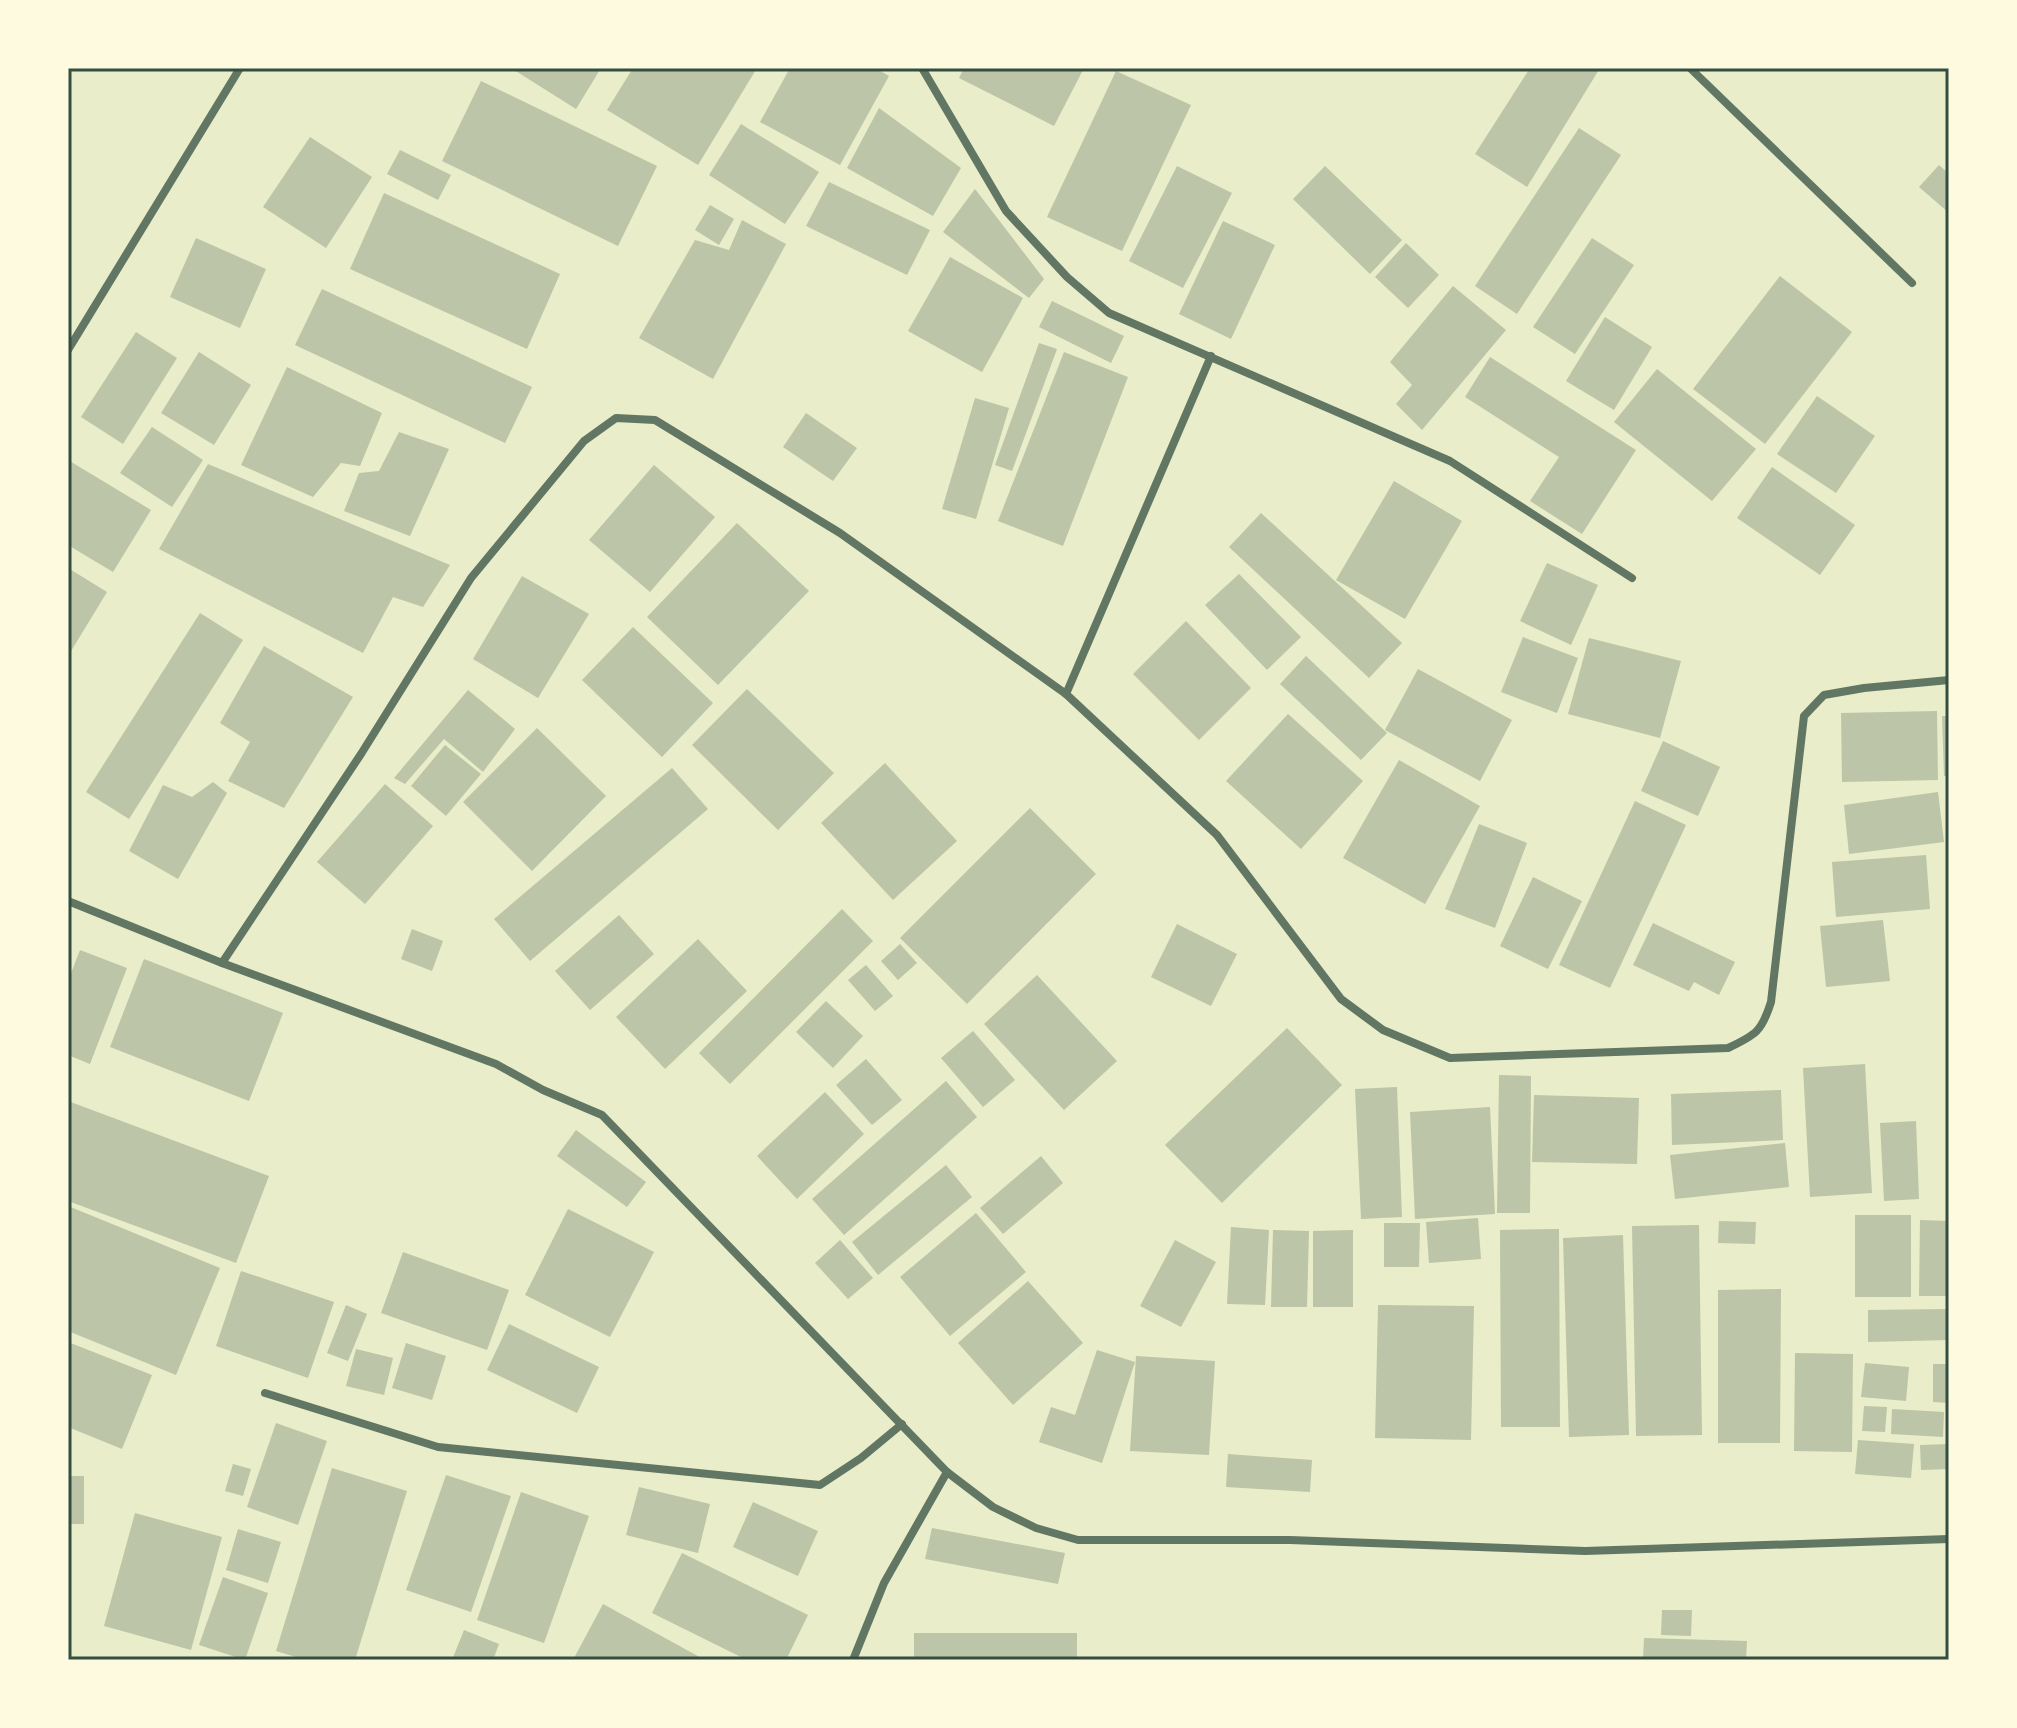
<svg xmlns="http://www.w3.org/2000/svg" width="2017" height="1728" viewBox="0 0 2017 1728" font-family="'Work Sans',sans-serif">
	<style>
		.building { fill: #bcc5a7 }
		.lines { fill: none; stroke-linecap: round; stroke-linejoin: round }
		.minor { stroke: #617663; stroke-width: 8 }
		.neatline { fill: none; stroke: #344e41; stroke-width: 3 }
	</style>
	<rect width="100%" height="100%" fill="#e9edc9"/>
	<g class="building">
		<path d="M511 68H601L576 109Z"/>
		<path d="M633 68H757L698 165 607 110Z"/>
		<path d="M790 68H875L889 76 840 165 760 122Z"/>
		<path d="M964 68H1084L1054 126 959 78Z"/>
		<path d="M1530 68H1600L1527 187 1475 154Z"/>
		<path d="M1116 71 1191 105 1122 251 1047 217Z"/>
		<path d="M481 81 657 166 618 246 442 161Z"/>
		<path d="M879 108 961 168 933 216 847 168Z"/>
		<path d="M741 124 819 172 785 224 709 175Z"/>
		<path d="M1579 128 1621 155 1517 314 1475 286Z"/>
		<path d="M310 137 372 177 326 248 263 207Z"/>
		<path d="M400 150 451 175 438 200 387 174Z"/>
		<path d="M1939 165 1949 174V213L1919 187Z"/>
		<path d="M1177 166 1232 193 1183 288 1129 261Z"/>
		<path d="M1325 166 1402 240 1370 274 1293 199Z"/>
		<path d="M829 182 930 230 907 275 806 226Z"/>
		<path d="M975 189 1044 279 1029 298 943 232Z"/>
		<path d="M384 193 560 274 527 349 350 269Z"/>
		<path d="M710 205 734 219 719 245 695 230Z"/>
		<path d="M742 220 786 244 713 379 639 338 695 240 729 250Z"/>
		<path d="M1223 221 1275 245 1231 339 1179 314Z"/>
		<path d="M196 238 266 269 240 328 170 297Z"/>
		<path d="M1592 238 1634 265 1575 354 1533 327Z"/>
		<path d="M1406 243 1439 275 1408 308 1375 277Z"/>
		<path d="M950 257 1023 298 982 372 908 331Z"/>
		<path d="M1780 276 1852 332 1765 444 1693 389Z"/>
		<path d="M1453 286 1506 330 1422 430 1396 404 1412 385 1390 362Z"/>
		<path d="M322 289 532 387 505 443 295 345Z"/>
		<path d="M1052 301 1124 336 1111 363 1039 327Z"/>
		<path d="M1605 317 1652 347 1614 410 1566 381Z"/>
		<path d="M136 332 177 358 123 444 81 417Z"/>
		<path d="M1039 343 1057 349 1012 471 995 465Z"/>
		<path d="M199 352 251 385 214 445 161 413Z"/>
		<path d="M1064 352 1128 377 1063 546 998 521Z"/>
		<path d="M1490 357 1636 450 1582 534 1530 501 1559 457 1465 397Z"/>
		<path d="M287 367 382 413 360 466 341 463 313 497 241 465Z"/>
		<path d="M1657 369 1756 449 1712 501 1614 422Z"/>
		<path d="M1817 396 1875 436 1836 493 1777 454Z"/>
		<path d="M975 398 1009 408 976 519 942 509Z"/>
		<path d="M806 413 857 448 833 481 783 447Z"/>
		<path d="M152 427 203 460 172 507 120 473Z"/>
		<path d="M399 432 449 449 410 536 344 511 359 473 379 471Z"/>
		<path d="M68 460 151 510 113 572 68 545Z"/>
		<path d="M208 464 450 565 423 607 393 597 363 653 159 549Z"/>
		<path d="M654 465 715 517 650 592 589 540Z"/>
		<path d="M1772 467 1855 525 1820 575 1737 518Z"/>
		<path d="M1394 481 1462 521 1405 619 1336 580Z"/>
		<path d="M1261 513 1402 643 1369 678 1229 547Z"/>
		<path d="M737 523 809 591 718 685 647 617Z"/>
		<path d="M1547 563 1598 585 1571 645 1520 621Z"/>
		<path d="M68 568 107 592 68 656Z"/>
		<path d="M1239 574 1301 637 1267 670 1205 605Z"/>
		<path d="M522 576 589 614 538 698 473 659Z"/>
		<path d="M200 613 243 640 129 819 86 792Z"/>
		<path d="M1186 621 1251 688 1199 740 1133 674Z"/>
		<path d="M633 627 713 703 662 757 582 680Z"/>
		<path d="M1523 637 1578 658 1557 713 1501 692Z"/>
		<path d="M1589 638 1681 661 1660 738 1568 714Z"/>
		<path d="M264 646 353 697 284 808 228 781 250 742 220 723Z"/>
		<path d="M1306 656 1387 733 1361 760 1280 684Z"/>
		<path d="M1418 669 1512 720 1480 781 1385 730Z"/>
		<path d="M747 689 834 773 778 830 692 745Z"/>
		<path d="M468 690 515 729 483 772 444 739 405 784 394 778Z"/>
		<path d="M1937 711 1938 780 1842 782 1841 713Z"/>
		<path d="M1288 714 1363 781 1301 849 1226 781Z"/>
		<path d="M1942 716H1949V776H1944Z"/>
		<path d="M537 728 606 796 532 871 463 802Z"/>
		<path d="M1663 741 1720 767 1698 816 1641 791Z"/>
		<path d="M445 745 481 774 446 816 411 786Z"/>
		<path d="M1399 760 1480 806 1425 904 1343 858Z"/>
		<path d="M885 763 957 841 893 900 821 823Z"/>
		<path d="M672 768 708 809 530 961 494 919Z"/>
		<path d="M213 782 227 793 178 879 129 851 163 785 192 797Z"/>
		<path d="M385 784 433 826 365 904 317 862Z"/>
		<path d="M1938 792 1944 842 1849 854 1844 805Z"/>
		<path d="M1635 801 1686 825 1610 988 1559 965Z"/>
		<path d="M1030 808 1096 874 967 1004 900 938Z"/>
		<path d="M1479 824 1527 843 1495 928 1445 909Z"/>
		<path d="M1926 855 1930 909 1836 917 1832 862Z"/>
		<path d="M1533 877 1582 901 1548 969 1500 946Z"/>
		<path d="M842 909 873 941 730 1084 699 1053Z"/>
		<path d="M619 915 654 954 590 1010 555 971Z"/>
		<path d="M1883 920 1890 981 1826 987 1820 926Z"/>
		<path d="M1653 923 1735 962 1719 995 1694 982 1689 991 1633 965Z"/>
		<path d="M1177 924 1237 954 1211 1006 1151 977Z"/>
		<path d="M412 929 443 941 432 971 401 959Z"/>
		<path d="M698 939 747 991 665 1069 616 1017Z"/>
		<path d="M900 944 917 963 898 980 881 961Z"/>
		<path d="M80 950 127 968 90 1064 68 1055V981Z"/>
		<path d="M144 959 283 1013 249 1101 110 1047Z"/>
		<path d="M866 965 893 996 875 1011 848 980Z"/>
		<path d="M1037 975 1117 1061 1064 1110 984 1024Z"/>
		<path d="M826 1001 863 1036 833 1068 796 1032Z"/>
		<path d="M1287 1028 1342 1085 1222 1203 1165 1145Z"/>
		<path d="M973 1031 1015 1080 983 1107 941 1058Z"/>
		<path d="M866 1059 902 1100 872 1125 836 1085Z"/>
		<path d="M1865 1064 1872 1193 1810 1197 1803 1068Z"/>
		<path d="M1499 1075 1531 1076 1530 1213H1497Z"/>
		<path d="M946 1081 977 1117 844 1235 812 1199Z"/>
		<path d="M1397 1087 1402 1217 1361 1219 1355 1089Z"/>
		<path d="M1781 1090 1783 1140 1672 1145 1671 1094Z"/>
		<path d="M825 1092 864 1134 797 1199 757 1156Z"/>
		<path d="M1534 1095 1639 1098 1637 1164 1532 1162Z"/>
		<path d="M68 1101 269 1176 236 1263 68 1201Z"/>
		<path d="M1490 1107 1495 1214 1415 1219 1410 1112Z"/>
		<path d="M1916 1121 1919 1199 1884 1201 1880 1123Z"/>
		<path d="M576 1130 646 1182 627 1207 557 1156Z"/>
		<path d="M1785 1143 1789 1187 1675 1199 1670 1155Z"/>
		<path d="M1041 1156 1063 1183 1003 1234 980 1208Z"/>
		<path d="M946 1165 972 1197 878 1275 852 1242Z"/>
		<path d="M68 1206 220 1268 176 1375 68 1331Z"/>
		<path d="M568 1209 654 1252 610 1337 525 1295Z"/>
		<path d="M976 1213 1026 1272 950 1336 900 1277Z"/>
		<rect x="1855" y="1215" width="56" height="82"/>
		<path d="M1478 1218 1481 1259 1429 1263 1426 1222Z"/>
		<path d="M1920 1220 1949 1221V1296H1919Z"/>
		<path d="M1719 1221 1756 1222 1755 1244 1718 1243Z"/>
		<path d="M1384 1223H1420L1419 1267H1384Z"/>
		<path d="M1699 1225 1702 1435 1636 1436 1632 1226Z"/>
		<path d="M1231 1227 1269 1230 1265 1305 1227 1304Z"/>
		<path d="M1559 1229 1560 1427H1501L1500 1230Z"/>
		<path d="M1273 1230 1309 1231 1307 1307H1271Z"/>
		<path d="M1353 1230V1307H1313V1231Z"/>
		<path d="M1623 1235 1629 1435 1569 1437 1563 1238Z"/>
		<path d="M840 1240 873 1278 848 1299 815 1263Z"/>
		<path d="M1175 1240 1216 1262 1181 1327 1140 1306Z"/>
		<path d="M403 1252 509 1290 487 1350 381 1313Z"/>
		<path d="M241 1271 334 1302 308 1378 216 1346Z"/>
		<path d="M1028 1281 1083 1343 1013 1405 958 1343Z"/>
		<path d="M1781 1289 1780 1443H1718V1290Z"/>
		<path d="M346 1305 367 1314 348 1361 327 1353Z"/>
		<path d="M1378 1305 1474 1306 1471 1440 1375 1438Z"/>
		<path d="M1949 1309V1340L1868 1342V1310Z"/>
		<path d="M509 1324 599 1367 577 1413 487 1370Z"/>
		<path d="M68 1342 152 1375 122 1449 68 1427Z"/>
		<path d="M406 1343 446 1356 432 1400 392 1388Z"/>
		<path d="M356 1349 393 1358 384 1395 346 1386Z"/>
		<path d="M1097 1350 1135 1362 1102 1463 1039 1442 1051 1407 1075 1415Z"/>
		<path d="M1795 1353 1853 1354 1852 1452 1794 1451Z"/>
		<path d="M1136 1356 1215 1361 1209 1455 1130 1451Z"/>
		<path d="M1865 1363 1909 1367 1906 1401 1861 1397Z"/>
		<path d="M1933 1364H1949V1403L1933 1402Z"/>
		<path d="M1864 1406 1887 1407 1885 1432 1862 1431Z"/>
		<path d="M1892 1409 1944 1412 1943 1437 1891 1434Z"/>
		<path d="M276 1423 327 1441 298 1525 247 1507Z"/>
		<path d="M1858 1440 1914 1444 1911 1478 1855 1474Z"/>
		<path d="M1949 1444V1469L1921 1470 1920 1445Z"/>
		<path d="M1228 1454 1312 1460 1310 1492 1226 1487Z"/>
		<path d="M233 1464 251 1469 243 1496 225 1491Z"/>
		<path d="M332 1468 407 1491 355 1660H306L276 1651Z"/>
		<path d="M446 1475 511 1496 471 1612 406 1590Z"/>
		<rect x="68" y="1476" width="16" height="48"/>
		<path d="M639 1487 710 1504 698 1553 626 1535Z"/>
		<path d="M521 1492 589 1516 544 1643 477 1620Z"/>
		<path d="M753 1502 818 1531 798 1576 733 1547Z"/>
		<path d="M135 1513 222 1537 191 1650 104 1626Z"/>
		<path d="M932 1528 1065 1553 1058 1584 925 1559Z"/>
		<path d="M238 1529 281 1542 268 1583 226 1570Z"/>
		<path d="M682 1553 808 1615 786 1660H747L652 1613Z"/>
		<path d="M223 1577 268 1593 245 1660 199 1645Z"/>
		<path d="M603 1604 705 1660H573Z"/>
		<path d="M1662 1610H1692L1691 1636 1661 1635Z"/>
		<path d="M464 1630 499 1644 493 1660H452Z"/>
		<rect x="914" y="1633" width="163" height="27"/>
		<path d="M1644 1638 1747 1641 1746 1660H1643Z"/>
	</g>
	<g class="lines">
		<g class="minor">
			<path d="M922 68 1006 211 1067 277 1109 313 1450 461 1632 578"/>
			<path d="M1690 68 1912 283"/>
			<path d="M68 350 240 68"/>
			<path d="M1066 694 1211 356"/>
			<path d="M68 901 222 963 496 1064 543 1090 602 1115 947 1472 993 1507 1036 1528 1078 1540H1290L1585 1551 1949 1539"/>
			<path d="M222 963 361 754 471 578 584 441 616 418 655 420 840 533 1066 694 1217 835 1341 999 1383 1030 1450 1058 1728 1048C1756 1035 1762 1031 1771 1002L1804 716 1824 695 1864 688 1949 680"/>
			<path d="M265 1393 438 1447 820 1485 861 1458 902 1424"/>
			<path d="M853 1660 884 1583 947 1472"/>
		</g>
	</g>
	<rect width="2017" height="1728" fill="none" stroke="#fefae0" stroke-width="140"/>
	<rect x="70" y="70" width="1877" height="1588" class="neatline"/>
</svg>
